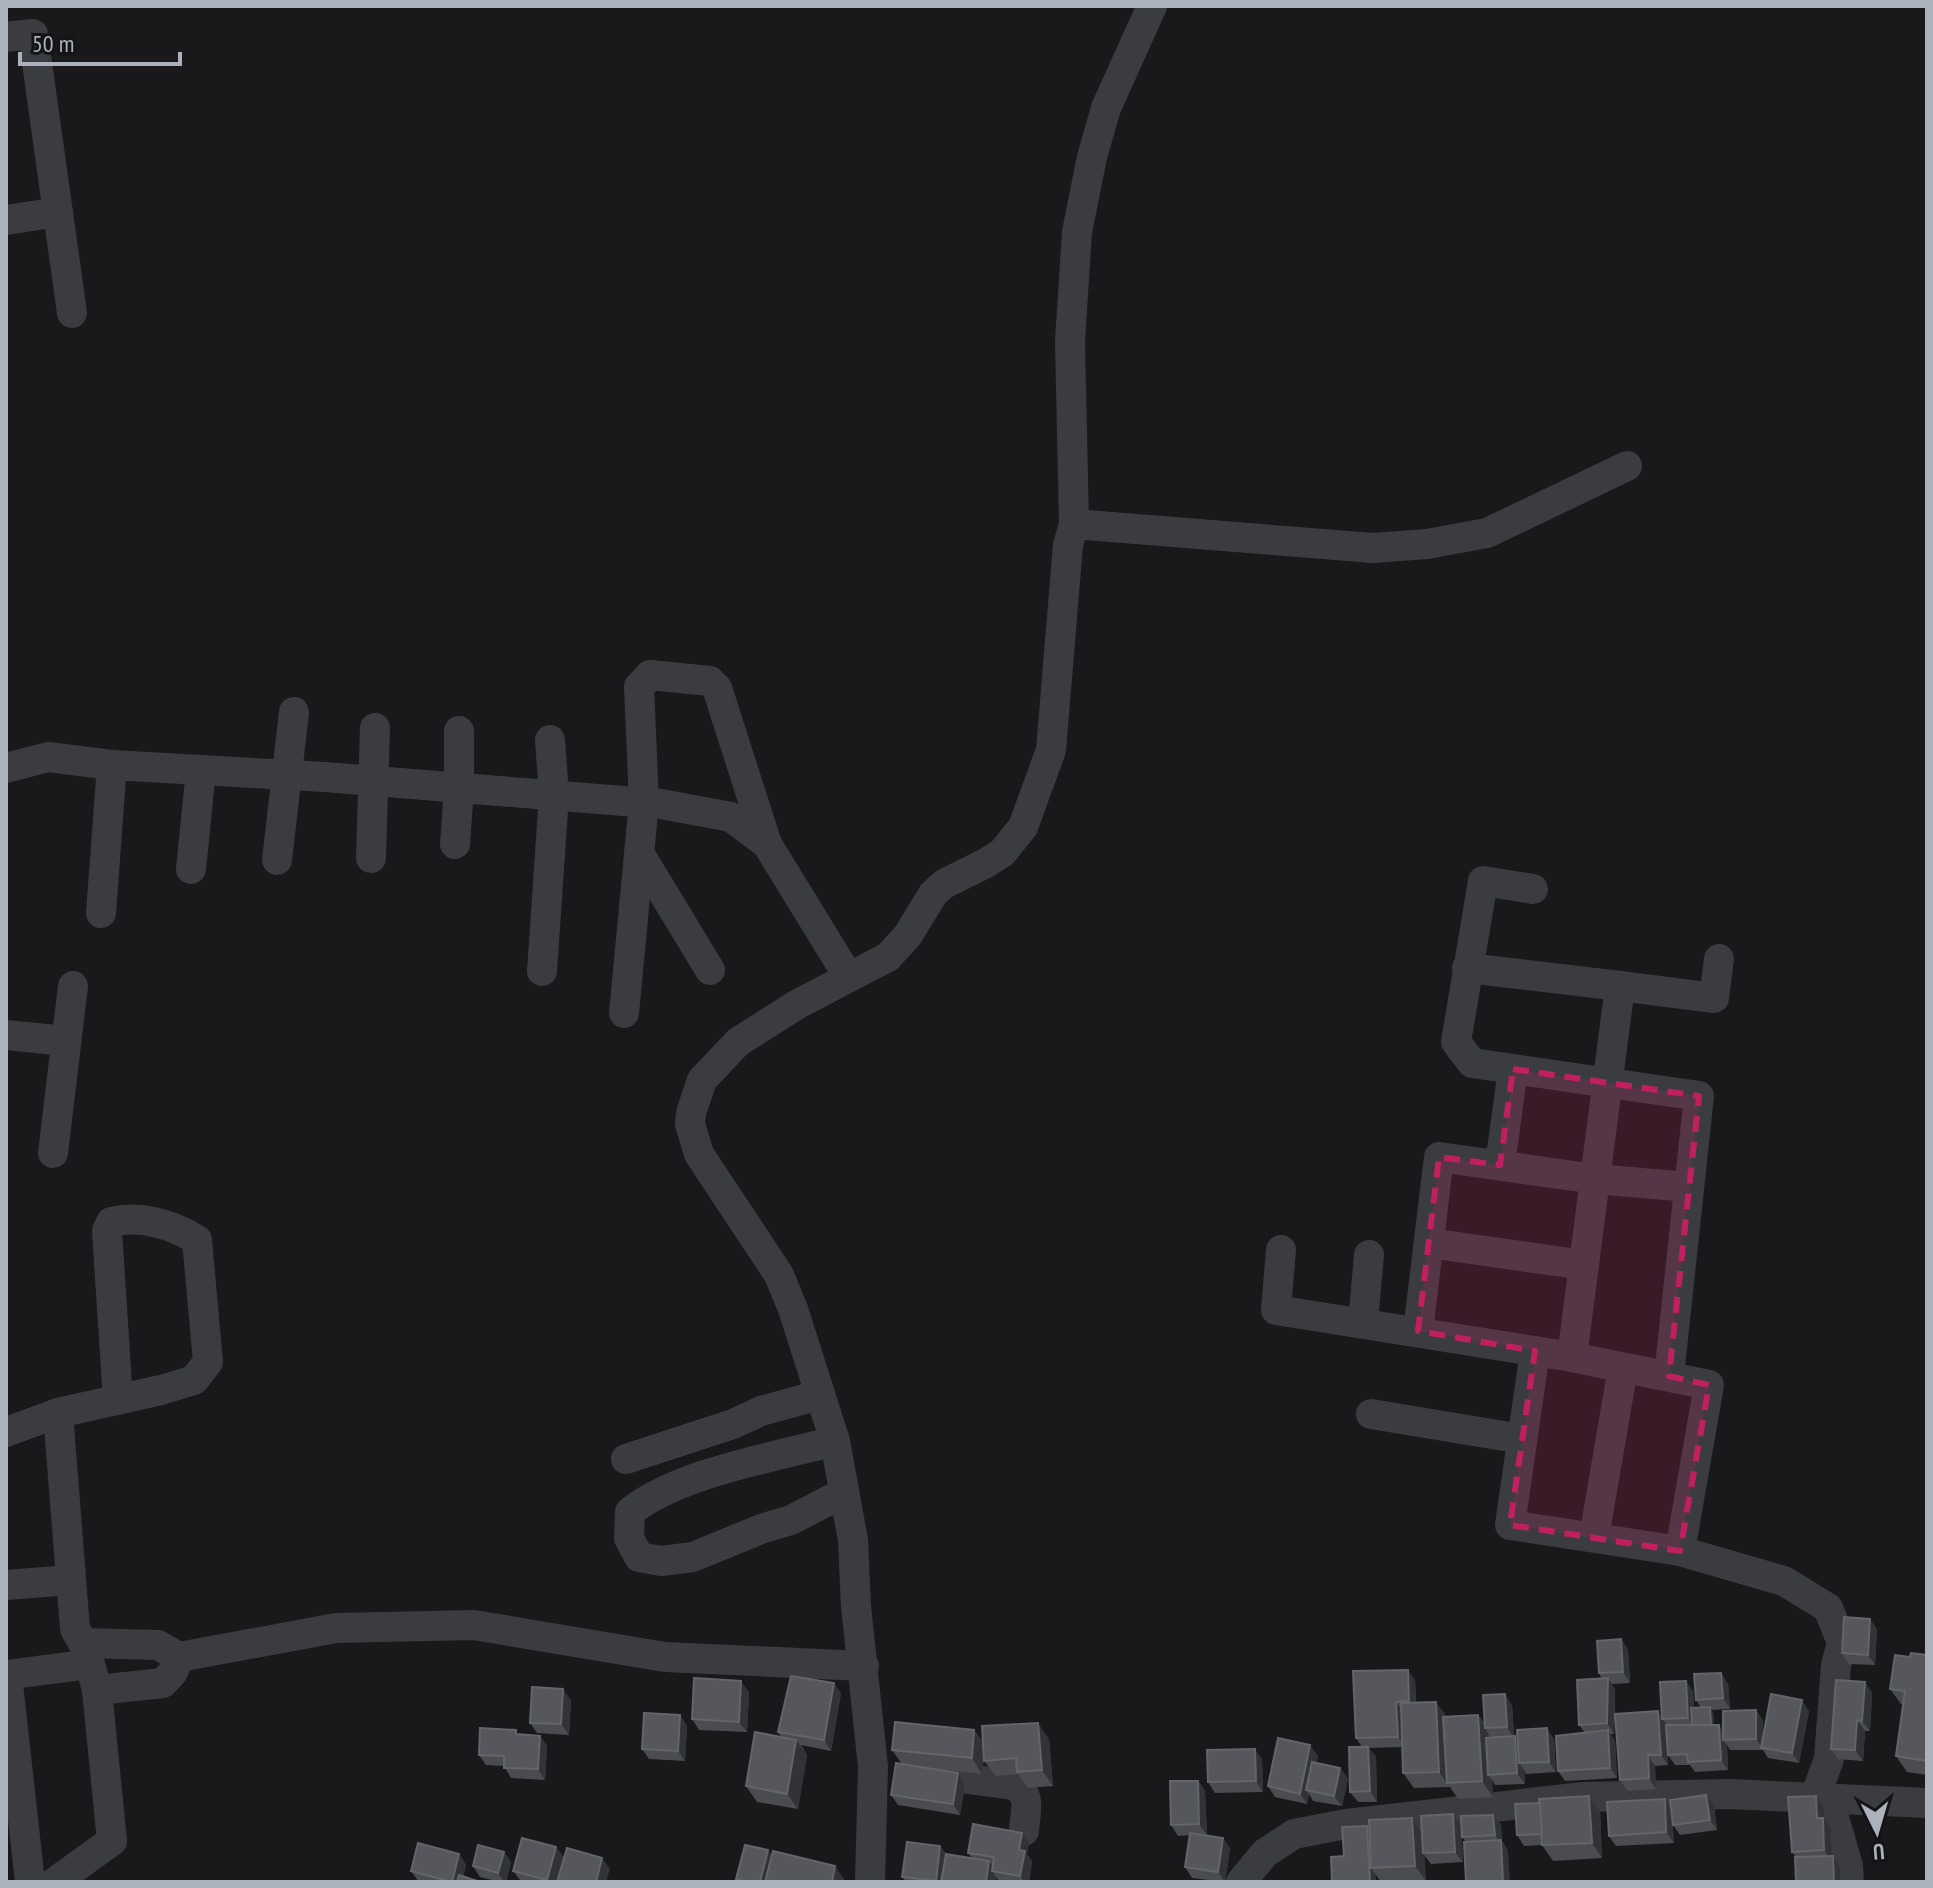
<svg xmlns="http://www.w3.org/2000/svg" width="1933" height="1888" viewBox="0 0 1933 1888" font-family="'PT Sans Narrow',sans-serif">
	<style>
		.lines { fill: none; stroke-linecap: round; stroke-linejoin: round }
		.minor { stroke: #3a3c40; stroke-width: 30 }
		.wall { fill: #4a4c50 }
		.shaded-wall { fill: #323336 }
		.building { fill: #55575c; stroke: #62656a; stroke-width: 2 }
		.marked { fill: #c12060; fill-opacity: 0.2; stroke: #c12060; stroke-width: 6; stroke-dasharray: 16 10; stroke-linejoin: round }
	</style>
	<rect width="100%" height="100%" fill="#19191b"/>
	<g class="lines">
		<g class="minor">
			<path d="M6 37 33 34 72 313"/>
			<path d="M6 220 58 212"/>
			<path d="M1074 524 1373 548 1427 544 1487 533 1627 466"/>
			<path d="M6 768 48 757 112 765 325 777 661 804 731 817 767 844 848 976"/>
			<path d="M455 844 459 788V731"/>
			<path d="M639 853 710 970"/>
			<path d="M371 858 375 728"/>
			<path d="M277 860 294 712"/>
			<path d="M191 869 201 770"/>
			<path d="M1533 889 1483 881 1456 1042 1472 1063 1699 1096 1669 1376"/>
			<path d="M101 913 112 765"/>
			<path d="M1719 959 1714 998 1620 986 1572 1357 1709 1385 1680 1551 1784 1581 1828 1608 1842 1643 1836 1665 1829 1759 1815 1797"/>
			<path d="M1467 968 1620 986"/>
			<path d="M542 971 554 795 550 740"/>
			<path d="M624 1013 644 802 639 687 650 675 710 681 717 688 767 844"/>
			<path d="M6 1035 66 1041"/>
			<path d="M53 1153 73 986"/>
			<path d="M1500 1165 1513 1069"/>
			<path d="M1429 1243 1584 1265"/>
			<path d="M1281 1250 1276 1310 1572 1357"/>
			<path d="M1363 1323 1369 1255"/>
			<path d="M1418 1331 1439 1157 1595 1179 1689 1187"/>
			<path d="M1535 1351 1510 1525 1680 1551"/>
			<path d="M118 1400 107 1231 111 1222C140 1215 172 1224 197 1240L208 1362 194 1380 161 1390 58 1413 75 1629 83 1643 158 1645 179 1657"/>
			<path d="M1371 1414 1522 1439"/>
			<path d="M6 1432 58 1413"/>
			<path d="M835 1441C775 1457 678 1473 630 1512L629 1538 639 1557 661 1561 693 1557 761 1529 791 1520 843 1493"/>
			<path d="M626 1459 733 1424 761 1411 819 1395"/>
			<path d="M1594 1537 1623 1368"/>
			<path d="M6 1585 70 1580"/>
			<path d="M6 1675 90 1664 97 1690"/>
			<path d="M7 1675 30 1882"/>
			<path d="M923 1773 1013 1785C1033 1795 1025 1810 1024 1831"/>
			<path d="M1828 1797 1848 1866 1849 1882"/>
			<path d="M55 1882 112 1841 97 1690 163 1683 173 1672 179 1657 336 1628 474 1625 665 1657 864 1666"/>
			<path d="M870 1882 873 1767 856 1606 853 1540 835 1441 793 1309 779 1275 699 1154 690 1124 691 1113 702 1080 738 1042 798 1004 888 957 908 935 933 894 944 884 986 863 1002 853 1023 827 1051 750 1068 545 1074 524 1070 341 1077 232 1092 157 1106 108 1152 6"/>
			<path d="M1241 1882 1265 1853 1294 1834 1346 1824 1583 1797 1729 1794 1927 1803"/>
		</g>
	</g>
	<g class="wall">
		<path d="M1877 1629 1875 1665 1849 1664 1842 1653Z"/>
		<path d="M1621 1639 1628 1650 1630 1683 1612 1684 1615 1689V1714L1662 1717 1693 1691 1694 1708H1701L1696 1700 1721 1673 1728 1684 1730 1709 1711 1710 1713 1712 1714 1725 1723 1731 1756 1710 1763 1721V1735L1809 1711 1799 1763 1768 1758 1763 1750H1730L1727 1745 1728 1770 1695 1772 1690 1765H1675L1668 1755 1667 1725 1666 1724 1668 1765 1655 1766 1656 1789 1628 1791 1620 1780 1615 1715 1614 1734H1610L1615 1741 1617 1778 1565 1781 1558 1771 1585 1733 1579 1725 1602 1679 1599 1673Z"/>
		<path d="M1927 1655V1775L1907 1772 1896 1756 1903 1705 1901 1704 1890 1689Z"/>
		<path d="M1415 1680 1416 1703 1446 1716 1478 1715 1485 1724 1512 1705 1514 1736 1518 1739H1554L1556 1772 1526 1774 1524 1770 1525 1784 1495 1785 1492 1780 1493 1797 1458 1799 1450 1787 1414 1788 1403 1773 1402 1747 1369 1748 1376 1757 1377 1802H1358L1350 1792 1362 1747 1356 1738Z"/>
		<path d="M1865 1682 1872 1693 1870 1731H1865L1863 1761 1838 1759 1831 1749Z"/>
		<path d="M749 1692 747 1732 699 1730 692 1719Z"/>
		<path d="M841 1693 831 1751 801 1745 807 1755 798 1809 757 1802 746 1786 781 1737 778 1732Z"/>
		<path d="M571 1700 569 1735 537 1733 530 1723Z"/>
		<path d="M687 1725 685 1761 649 1759 642 1749Z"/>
		<path d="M974 1730 983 1742 1049 1739 1053 1786 1028 1788 1018 1774 996 1776 984 1761V1757L982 1774 925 1768 965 1784 960 1815 898 1805 891 1795 902 1764 892 1750Z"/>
		<path d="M519 1735 540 1736 547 1746 545 1780 511 1778 504 1766 486 1765 479 1755Z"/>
		<path d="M1318 1756 1316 1763 1340 1768 1348 1779 1342 1806 1313 1801 1309 1794 1307 1804 1275 1797 1268 1786Z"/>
		<path d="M1262 1759 1263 1792 1215 1793 1208 1782Z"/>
		<path d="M1198 1781 1205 1791 1207 1835H1202L1230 1848 1225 1882 1192 1878 1185 1867 1190 1835 1178 1836 1171 1825Z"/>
		<path d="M1589 1796 1600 1811 1602 1858 1553 1861 1542 1845 1524 1846 1517 1835 1540 1803Z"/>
		<path d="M1816 1796 1824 1807V1819L1831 1828 1832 1856H1833L1840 1866 1841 1882H1796V1857L1792 1852Z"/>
		<path d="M1714 1806 1717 1830 1680 1835 1673 1825 1672 1819 1674 1843 1616 1846 1609 1836 1671 1809Z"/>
		<path d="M1453 1814 1461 1825 1463 1862 1431 1864 1424 1855 1426 1881 1381 1882 1376 1875 1344 1856 1367 1826 1369 1830 1412 1818 1422 1832Z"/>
		<path d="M1493 1815 1501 1825 1502 1841 1508 1851 1466 1842 1462 1837Z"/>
		<path d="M1029 1843 1027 1854 1032 1861 1029 1882H1003L999 1881 996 1877 995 1882H906L902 1877 940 1846 946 1854 972 1858 968 1853Z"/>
		<path d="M504 1852 511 1862 506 1882H500L480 1877 473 1866Z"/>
		<path d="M459 1854 466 1865 463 1877 480 1882H421L418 1881 411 1871Z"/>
		<path d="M513 1871 557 1882H523L521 1881Z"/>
	</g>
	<g class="shaded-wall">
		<path d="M1870 1619 1877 1629 1875 1665 1868 1655Z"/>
		<path d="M1621 1639 1628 1650 1630 1683 1623 1672Z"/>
		<path d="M1408 1670 1415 1680 1416 1712 1409 1701Z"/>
		<path d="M1721 1673 1728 1684 1730 1709 1723 1698Z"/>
		<path d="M1608 1678 1615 1689 1614 1734 1607 1723Z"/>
		<path d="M741 1681 749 1692 747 1732 739 1722Z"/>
		<path d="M1686 1681 1693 1691 1696 1728 1688 1718Z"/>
		<path d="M1865 1682 1872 1693 1870 1731 1862 1721Z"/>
		<path d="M834 1683 841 1693 831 1751 824 1740Z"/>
		<path d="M563 1689 571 1700 569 1735 561 1724Z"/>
		<path d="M1505 1694 1512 1705 1514 1738 1507 1727Z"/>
		<path d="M1802 1700 1809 1711 1799 1763 1792 1753Z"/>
		<path d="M1396 1702 1404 1712 1405 1747 1398 1737Z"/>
		<path d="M1436 1702 1448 1718 1447 1783 1450 1787 1439 1772Z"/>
		<path d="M1710 1707 1713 1712 1715 1736 1711 1730Z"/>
		<path d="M1756 1710 1763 1721V1748H1762L1756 1739Z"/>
		<path d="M1658 1711 1666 1724 1668 1765 1661 1755Z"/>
		<path d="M680 1715 687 1725 685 1761 678 1751Z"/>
		<path d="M1478 1715 1487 1728H1485L1489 1735 1491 1774 1488 1775 1492 1780 1493 1797 1482 1781Z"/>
		<path d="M1857 1720 1865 1731 1863 1761 1855 1750Z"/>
		<path d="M1038 1723 1049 1739 1053 1786 1042 1770Z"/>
		<path d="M1719 1725 1726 1735 1723 1740 1727 1745 1728 1770 1721 1760Z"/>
		<path d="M1547 1728 1554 1739 1556 1772 1549 1762Z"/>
		<path d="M974 1730 985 1745 982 1774 972 1758Z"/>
		<path d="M1608 1730 1615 1741 1617 1778 1610 1768Z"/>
		<path d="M540 1736 547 1746 545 1780 538 1769Z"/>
		<path d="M1515 1736 1523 1746 1519 1763 1524 1770 1525 1784 1517 1773Z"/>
		<path d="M796 1740 807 1755 798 1809 787 1794Z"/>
		<path d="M1310 1745 1318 1756 1310 1791 1306 1790 1309 1794 1307 1804 1300 1794Z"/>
		<path d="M1368 1747 1376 1757 1377 1802 1370 1791Z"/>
		<path d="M1255 1749 1262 1759 1263 1792 1256 1781Z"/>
		<path d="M1648 1755 1655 1766 1656 1789 1649 1778Z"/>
		<path d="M1340 1768 1348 1779 1342 1806 1334 1796Z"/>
		<path d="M958 1773 965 1784 960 1815 953 1804Z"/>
		<path d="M1198 1781 1205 1791 1207 1835 1199 1824Z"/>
		<path d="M1706 1795 1714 1806 1717 1830 1710 1820Z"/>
		<path d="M1589 1796 1600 1811 1602 1858 1592 1843Z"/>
		<path d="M1816 1796 1824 1807V1819L1831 1828 1832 1861 1824 1850 1817 1818Z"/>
		<path d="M1665 1799 1672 1810 1674 1843 1666 1832Z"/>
		<path d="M1453 1814 1461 1825 1463 1862 1455 1852Z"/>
		<path d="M1493 1815 1501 1825 1502 1841 1508 1851 1510 1882H1503L1501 1845 1495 1835Z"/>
		<path d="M1412 1818 1423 1834 1426 1881 1415 1866Z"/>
		<path d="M1367 1826 1374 1837 1371 1868 1376 1875V1882H1370Z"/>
		<path d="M1022 1833 1029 1843 1027 1854 1032 1861 1029 1882H1025L1020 1876 1019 1850Z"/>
		<path d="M1223 1838 1230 1848 1225 1882 1218 1872Z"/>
		<path d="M940 1846 947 1856 944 1882H936V1881Z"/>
		<path d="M556 1847 564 1857 557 1882H548L547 1880Z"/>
		<path d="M768 1850 775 1861 770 1882H760Z"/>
		<path d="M504 1852 511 1862 506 1882H504L498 1873Z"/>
		<path d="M459 1854 466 1865 462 1882H452Z"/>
		<path d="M1833 1856 1840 1866 1841 1882H1834Z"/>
		<path d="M602 1858 610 1869 606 1882H596Z"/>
		<path d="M989 1861 997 1872 992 1871 996 1877 995 1882H986Z"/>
		<path d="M835 1866 846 1882H832Z"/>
	</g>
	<g class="building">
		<path d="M1844 1617 1870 1619 1868 1655 1842 1653Z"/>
		<path d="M1621 1639 1623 1672 1599 1673 1597 1641Z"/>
		<path d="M1911 1653 1927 1655V1761L1896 1756 1905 1691 1890 1689 1895 1655 1910 1657Z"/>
		<path d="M1408 1670 1409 1701 1396 1702 1398 1737 1356 1738 1353 1671Z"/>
		<path d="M1721 1673 1723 1698 1696 1700 1694 1674Z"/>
		<path d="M791 1676 834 1683 824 1740 778 1732Z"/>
		<path d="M694 1678 741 1681 739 1722 692 1719Z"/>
		<path d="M1608 1678 1607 1723 1579 1725 1577 1680Z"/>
		<path d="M1836 1680 1865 1682 1862 1721 1857 1720 1855 1750 1831 1749Z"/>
		<path d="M1686 1681 1688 1718 1662 1719 1660 1682Z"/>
		<path d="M532 1687 563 1689 561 1724 530 1723Z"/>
		<path d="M1505 1694 1507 1727 1485 1728 1483 1695Z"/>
		<path d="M1771 1694 1802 1700 1792 1753 1761 1748Z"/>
		<path d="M1436 1702 1439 1772 1403 1773 1401 1703Z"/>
		<path d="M1710 1707 1711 1725H1692L1691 1708Z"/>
		<path d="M1756 1710V1739L1723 1740V1711Z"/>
		<path d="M1658 1711 1661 1755H1648L1649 1778 1620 1780 1615 1714Z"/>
		<path d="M644 1713 680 1715 678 1751 642 1749Z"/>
		<path d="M1478 1715 1482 1781 1447 1783 1443 1717Z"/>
		<path d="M895 1722 974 1730 972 1758 892 1750Z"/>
		<path d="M1038 1723 1042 1770 1017 1772 1016 1758 984 1761 982 1726Z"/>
		<path d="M1666 1725H1719L1721 1760 1688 1762 1687 1754 1668 1755Z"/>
		<path d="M480 1728 516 1730V1734L540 1736 538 1769 504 1768V1756L479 1755Z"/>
		<path d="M1547 1728 1549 1762 1519 1763 1517 1730Z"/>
		<path d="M1608 1730 1610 1768 1558 1771 1556 1736Z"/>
		<path d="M755 1732 796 1740 787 1794 746 1786Z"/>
		<path d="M1515 1736 1517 1773 1488 1775 1486 1738Z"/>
		<path d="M1278 1738 1310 1745 1300 1794 1268 1786Z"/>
		<path d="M1349 1747H1368L1370 1791 1350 1792Z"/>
		<path d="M1255 1749 1256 1781 1208 1782 1207 1750Z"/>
		<path d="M1312 1762 1340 1768 1334 1796 1306 1790Z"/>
		<path d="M896 1763 958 1773 953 1804 891 1795Z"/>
		<path d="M1170 1781H1198L1199 1824 1171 1825Z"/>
		<path d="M1706 1795 1710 1820 1673 1825 1670 1800Z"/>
		<path d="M1589 1796 1592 1843 1542 1845 1539 1799Z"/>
		<path d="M1816 1796 1817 1818H1823L1824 1850 1792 1852 1788 1797Z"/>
		<path d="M1665 1799 1666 1832 1609 1836 1607 1802Z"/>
		<path d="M1540 1803 1542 1834 1517 1835 1515 1804Z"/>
		<path d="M1453 1814 1455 1852 1423 1853 1421 1816Z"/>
		<path d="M1493 1815 1495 1835 1462 1837 1461 1816Z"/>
		<path d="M1412 1818 1415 1866 1371 1868 1369 1820Z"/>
		<path d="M973 1824 1022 1833 1019 1850 1025 1851 1020 1876 992 1871 994 1857 968 1853Z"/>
		<path d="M1367 1826 1370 1882H1332L1331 1857 1344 1856 1342 1827Z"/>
		<path d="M1190 1833 1223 1838 1218 1872 1185 1867Z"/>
		<path d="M522 1838 556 1847 547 1880 513 1871Z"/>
		<path d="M1501 1840 1503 1882H1466L1464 1842Z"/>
		<path d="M907 1842 940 1846 936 1881 902 1877Z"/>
		<path d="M418 1843 459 1854 452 1882 411 1871Z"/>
		<path d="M478 1845 504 1852 498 1873 473 1866Z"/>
		<path d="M745 1845 768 1850 760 1882H747L736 1879Z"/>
		<path d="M567 1848 602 1858 596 1882H557Z"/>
		<path d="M773 1851 835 1866 832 1882H765Z"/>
		<path d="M946 1854 989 1861 986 1882H941Z"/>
		<path d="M1833 1856 1834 1882H1796L1795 1857Z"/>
		<path d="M459 1875 480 1882H457Z"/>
	</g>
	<path class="marked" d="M1513 1069 1699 1096 1669 1376 1709 1385 1680 1551 1510 1525 1535 1351 1418 1331 1439 1157 1500 1165Z"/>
	<rect width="1933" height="1888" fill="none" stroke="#abb2bb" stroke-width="16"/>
	<g transform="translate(1877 1832) rotate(175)" stroke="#141416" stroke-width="6" paint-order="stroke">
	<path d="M0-6L14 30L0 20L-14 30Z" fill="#abb2bb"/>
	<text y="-12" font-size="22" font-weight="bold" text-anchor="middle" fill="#abb2bb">U</text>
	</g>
	<path d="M20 52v12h160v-12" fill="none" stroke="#abb2bb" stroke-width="4"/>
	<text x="32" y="52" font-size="24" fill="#abb2bb" stroke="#141416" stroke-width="6" paint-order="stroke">50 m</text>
</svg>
